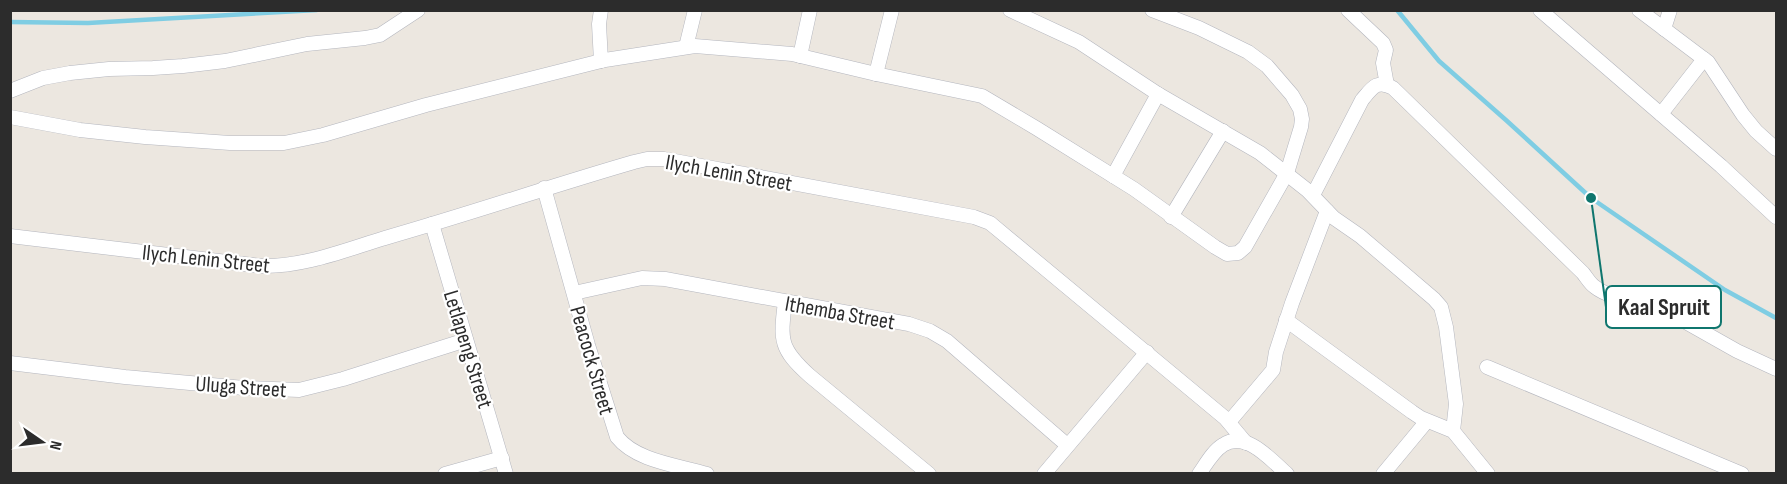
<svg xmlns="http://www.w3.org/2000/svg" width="1787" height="484" viewBox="0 0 1787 484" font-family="'Sofia Sans Condensed',sans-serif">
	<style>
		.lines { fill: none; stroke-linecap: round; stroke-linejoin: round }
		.stream { stroke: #7fcde3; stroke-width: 4.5 }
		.street-casing { stroke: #b4b6be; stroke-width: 15 }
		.street { stroke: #fff; stroke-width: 14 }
		.labels { text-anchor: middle; stroke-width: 4.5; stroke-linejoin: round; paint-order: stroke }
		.street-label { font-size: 22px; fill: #2c2c2c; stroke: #fff }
		.leader { fill: none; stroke: #0f766e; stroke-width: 2 }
		.callout-dot { fill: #0f766e; stroke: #fff; stroke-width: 2 }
		.callout { fill: #fff; stroke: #0f766e; stroke-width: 2 }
		.callout-label { font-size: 24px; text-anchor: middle; font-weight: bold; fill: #2c2c2c }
	</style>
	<rect width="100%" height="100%" fill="#ece7e0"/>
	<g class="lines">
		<g class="stream">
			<path d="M1397 10 1439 61 1507 121 1591 198 1725 290 1776 318"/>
			<path d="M10 22 88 23 317 10"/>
		</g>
		<defs>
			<g id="street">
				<path d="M601 10 599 24 601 61"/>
				<path d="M1010 10 1079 42 1158 94 1260 153 1307 190 1334 218 1360 236 1434 299 1441 307 1446 327 1456 404 1453 431"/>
				<path d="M1348 10 1383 43 1386 50 1383 63 1387 85"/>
				<path d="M1540 10 1721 166 1776 217"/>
				<path d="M1639 10 1708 62 1743 115 1756 131 1776 149"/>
				<path d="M1664 29 1670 10"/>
				<path d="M686 47 695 10"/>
				<path d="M800 56 810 10"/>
				<path d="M876 74 892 10"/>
				<path d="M10 91 43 78 70 73 109 69 153 68 183 66 225 61 307 44 365 38 380 35 418 10"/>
				<path d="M1661 114 1704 59"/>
				<path d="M10 117 80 130 145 137 230 143H284L323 135 426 105 605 60 695 46 792 54 876 74 982 96 1036 128 1134 189 1215 247 1227 254 1238 253 1245 247 1287 173 1301 127 1302 119 1300 109 1292 95 1267 66 1248 52 1199 28 1152 10"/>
				<path d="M1113 176 1158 94"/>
				<path d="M544 188 588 345 617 437C636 461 677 465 707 474"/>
				<path d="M1313 195 1362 100C1372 88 1377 79 1393 88L1583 273C1587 278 1590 284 1595 287 1613 301 1639 298 1659 307L1737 351 1776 369"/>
				<path d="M1171 217 1223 131"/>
				<path d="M432 224 506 474"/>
				<path d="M10 236 261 266C304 267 345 250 385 238 469 214 551 186 634 162L647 159H664L974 217 990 223 1225 418 1246 443"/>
				<path d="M574 293 642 278 665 279 909 324 930 331 947 341 1067 445"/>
				<path d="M785 302C780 341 780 349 810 376L929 474"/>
				<path d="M1286 320 1412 412 1421 418 1453 431 1488 474"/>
				<path d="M10 363 125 377 244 388 299 390 343 379 466 340"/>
				<path d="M1487 367 1742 474"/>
				<path d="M1229 422 1273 370 1276 352 1292 303 1327 211"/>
				<path d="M445 474 502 458"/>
				<path d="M1044 474 1147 352"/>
				<path d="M1199 474C1206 464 1213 451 1223 445 1246 430 1271 460 1287 474"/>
				<path d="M1383 474 1427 421"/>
			</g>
		</defs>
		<use href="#street" class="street-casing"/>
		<use href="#street" class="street"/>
	</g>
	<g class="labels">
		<g class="street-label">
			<text transform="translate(729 172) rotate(10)" y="8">Ilych Lenin Street</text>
			<text transform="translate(206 258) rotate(6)" y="8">Ilych Lenin Street</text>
			<text transform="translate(840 312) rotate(10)" y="8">Ithemba Street</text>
			<text transform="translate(469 349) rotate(73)" y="8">Letlapeng Street</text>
			<text transform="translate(593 360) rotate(74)" y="8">Peacock Street</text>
			<text transform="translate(241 386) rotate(4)" y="8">Uluga Street</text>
		</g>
	</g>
	<path class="leader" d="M1591 198L1606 307"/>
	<circle class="callout-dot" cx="1591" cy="198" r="6"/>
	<rect class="callout" x="1606" y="286" width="115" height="42" rx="6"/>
	<g class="callout-label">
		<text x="1664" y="315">Kaal Spruit</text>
	</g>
	<rect width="1787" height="484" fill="none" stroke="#2c2c2c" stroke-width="24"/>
	<g transform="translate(42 442) rotate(104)" stroke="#ffffff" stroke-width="4.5" paint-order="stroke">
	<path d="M0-4.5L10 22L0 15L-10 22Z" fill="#2c2c2c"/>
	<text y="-9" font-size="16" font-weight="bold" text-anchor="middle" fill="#2c2c2c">N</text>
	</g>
</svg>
